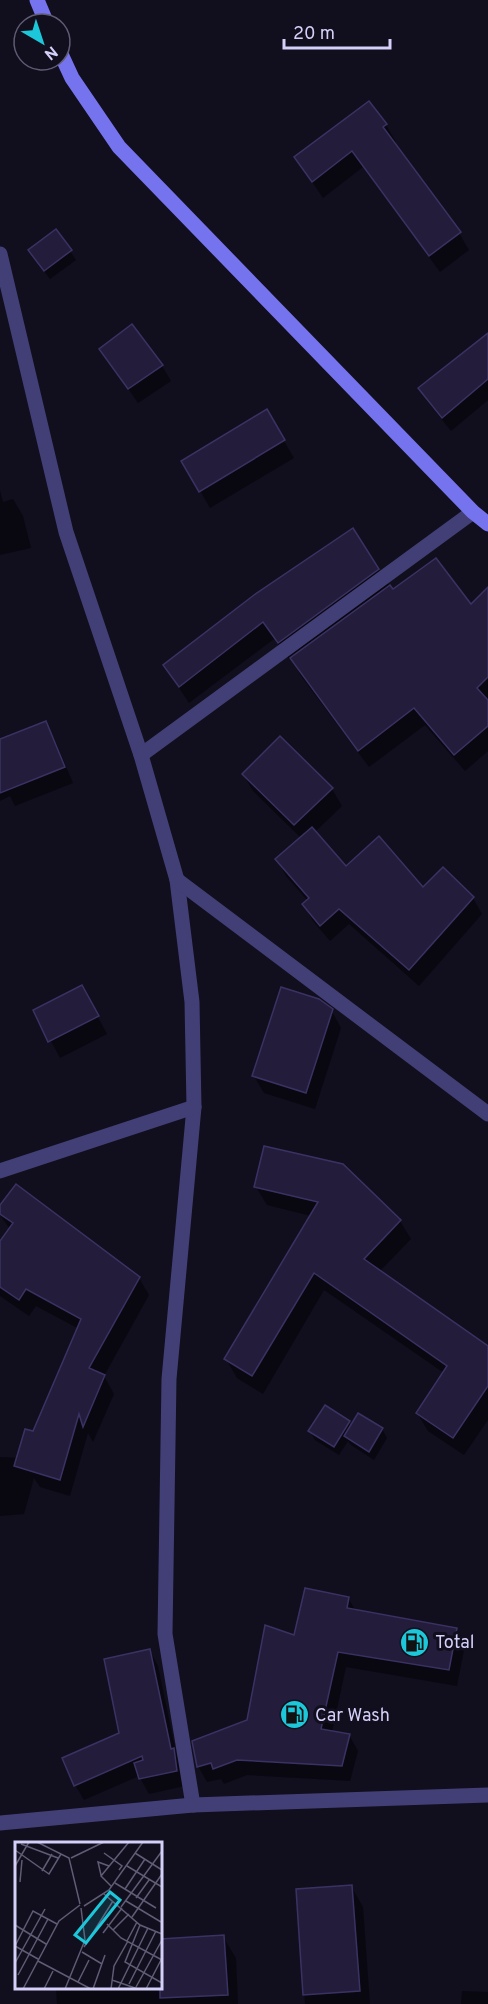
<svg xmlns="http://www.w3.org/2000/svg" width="488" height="2004" viewBox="0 0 488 2004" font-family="Overpass,sans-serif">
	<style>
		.shadow { fill: #0007 }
		.building { fill: #231d3b; stroke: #3b3264; stroke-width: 1.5 }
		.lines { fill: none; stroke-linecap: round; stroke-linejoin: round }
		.street { stroke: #413f76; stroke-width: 15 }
		.secondary { stroke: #7573ed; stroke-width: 15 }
		.labels { text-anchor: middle; stroke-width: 6; stroke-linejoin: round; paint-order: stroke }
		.poi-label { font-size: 18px; fill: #d4d0f9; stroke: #110e1d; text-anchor: start }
		.inset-road { fill: none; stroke: #5f5c75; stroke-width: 1.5 }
		.view { fill: #1cc7d9; fill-opacity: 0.15; stroke: #1cc7d9; stroke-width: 3 }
		.inset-edge { fill: none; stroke: #d4d0f9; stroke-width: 3 }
	</style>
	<rect width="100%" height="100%" fill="#110e1d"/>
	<g class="shadow">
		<path d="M368 103 386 125 396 142 393 144 459 233 469 250 440 272 363 167 323 198 296 158Z"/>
		<path d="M56 231 76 260 50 279 35 259Z"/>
		<path d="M132 326 162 366 171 381 138 403 101 349Z"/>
		<path d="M488 338V400L451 431 428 402 420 388Z"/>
		<path d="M266 411 294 458 210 508 183 461Z"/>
		<path d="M0 490 3 502 13 499 23 516 31 548 0 555Z"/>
		<path d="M378 569 393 591 470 607 488 602V751L465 771 425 725 369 767 301 676 291 657 289 659 274 639 189 703 164 665Z"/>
		<path d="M45 723 54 738 73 783 15 806 10 796 0 801V741Z"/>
		<path d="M243 774 332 789 342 806 315 832 346 868 423 890 443 869 473 898 482 914 419 986 349 924 330 941 313 921 304 905 308 901 286 876 277 859 301 838 253 791Z"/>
		<path d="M91 1004 107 1034 60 1058 35 1011Z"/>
		<path d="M331 1010 341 1028 315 1109 264 1093 254 1076Z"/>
		<path d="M256 1187 400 1221 411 1239 379 1272 488 1348V1420L464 1455 428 1431 417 1413 444 1373 324 1290 263 1394 237 1378 226 1359 311 1216 267 1205Z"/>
		<path d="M0 1207 139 1278 149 1295 104 1376 114 1394 93 1442 88 1433 70 1496 40 1487 34 1478 24 1514 0 1516V1457L25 1458 79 1329 36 1306 29 1316 0 1296V1244L10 1229 0 1215Z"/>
		<path d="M349 1422 351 1427 382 1429 387 1438 374 1460 351 1445 348 1441 339 1455 315 1440 310 1431Z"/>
		<path d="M348 1598 356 1611 456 1629 465 1645 457 1686 346 1667 332 1732 349 1735 358 1751 350 1781 247 1775 224 1784 221 1779 207 1782 198 1766 249 1721 295 1637Z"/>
		<path d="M150 1651 158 1666 177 1757 182 1765 185 1786 149 1794 139 1776 84 1800 75 1785 120 1734Z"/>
		<path d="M351 1886 363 1907 370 2004H305L297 1891Z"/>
		<path d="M223 1937 236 1958 238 2004H57L56 1988H160Z"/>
		<path d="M462 1991 488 1992V2004H461Z"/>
	</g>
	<g class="building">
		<path d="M369 101 387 124 383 127 461 232 429 256 352 151 312 182 294 157Z"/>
		<path d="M56 229 72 250 44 271 28 250Z"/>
		<path d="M132 324 163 365 128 389 99 349Z"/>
		<path d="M488 333V379L442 418 418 388Z"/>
		<path d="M267 409 285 440 199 492 181 461Z"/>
		<path d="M353 528 379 569 278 643 263 622 179 687 163 665 254 595Z"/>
		<path d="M436 558 471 604 488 587V677L477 688 488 700V726L454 755 414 708 358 751 290 658 390 585 393 589Z"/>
		<path d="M46 721 65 767 0 793V739Z"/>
		<path d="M280 736 333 788 294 825 242 774Z"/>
		<path d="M312 827 346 866 379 836 423 887 443 867 474 897 409 970 339 909 320 926 302 904 309 898 275 859Z"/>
		<path d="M82 985 99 1016 48 1042 33 1010Z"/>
		<path d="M281 987 319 999 333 1009 306 1093 252 1076Z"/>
		<path d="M264 1146 343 1164 401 1220 364 1259 488 1346V1386L453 1438 416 1413 447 1366 314 1273 252 1376 224 1359 318 1202 254 1187Z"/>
		<path d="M16 1184 140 1277 89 1368 105 1375 83 1427 79 1414 60 1480 14 1466 25 1429 33 1431 81 1319 26 1289 19 1300 0 1287V1241L13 1223 0 1214V1205Z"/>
		<path d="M325 1405 350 1421 334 1447 308 1431Z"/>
		<path d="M358 1413 383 1428 369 1452 344 1436Z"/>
		<path d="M305 1588 349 1597 347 1608 457 1628 449 1670 338 1652 321 1729 350 1734 342 1766 237 1760 213 1769 211 1763 197 1767 192 1741 247 1720 265 1625 294 1635Z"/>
		<path d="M150 1649 171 1749 174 1748 177 1771 139 1779 134 1763 143 1760 142 1756 74 1786 62 1758 119 1733 104 1659Z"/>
		<path d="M352 1885 360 1991 303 1995 296 1889Z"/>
		<path d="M224 1935 228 1995 160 1998V1939Z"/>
	</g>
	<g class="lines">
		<g class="street">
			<path d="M0 254 66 532 141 755 177 880 192 1002 194 1107 169 1379 165 1634 193 1805"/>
			<path d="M141 755 473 512"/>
			<path d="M177 880 488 1114"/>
			<path d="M0 1171 194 1107"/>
			<path d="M0 1823 193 1805 488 1795"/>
		</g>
		<g class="secondary">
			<path d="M37 0 47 24"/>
			<path d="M60 52 72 78 119 147 473 512 488 524"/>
		</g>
	</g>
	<defs>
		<symbol id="fuel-disc" viewBox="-11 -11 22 22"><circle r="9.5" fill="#1cc7d9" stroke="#110e1d"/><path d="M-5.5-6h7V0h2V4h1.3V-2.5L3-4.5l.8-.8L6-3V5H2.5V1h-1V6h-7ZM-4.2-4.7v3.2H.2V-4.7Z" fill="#111"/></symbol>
	</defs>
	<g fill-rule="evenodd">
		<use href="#fuel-disc" x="398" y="1626" width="33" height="33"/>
		<use href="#fuel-disc" x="278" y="1698" width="33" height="33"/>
	</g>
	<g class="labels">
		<g class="poi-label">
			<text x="435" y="1648">Total</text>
			<text x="315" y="1721">Car Wash</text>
		</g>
	</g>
	<g transform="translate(15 1842)">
		<rect width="147" height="147" fill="#110e1d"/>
		<path class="inset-road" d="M22 0 54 16 65 62M6 2 43 16M0 8 34 32 46 12M89 11 107 24 104 28M120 11 147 28M56 16 89 0M0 24 14 0M112 24 147 45M27 29 37 12M86 33 83 20 94 24M5 40 7 18M100 41 141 66M0 44V23M96 44 86 34 114 0M110 47 130 17M89 52 125 83 147 92M121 56 134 38M111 59 146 80M69 64 94 48 128 0M106 65 147 9M117 75 147 32M92 82 106 96 147 118M0 83 31 102M125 83 110 120 147 141M98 88 114 72M88 91 107 66M112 99 122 80M0 104 18 69 42 82M0 104 23 117M69 105 98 59M67 110 87 122M23 119 76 147M0 121 30 67M3 133 33 77M97 138 123 147M63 140 74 118M114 142 141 89M121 145 147 98M8 147 44 79 65 63M29 147 38 129M50 147 70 98 66 66M78 147 90 113M96 147 99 124 113 99M103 147 133 86M131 147 147 116"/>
		<path class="view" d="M95 50 105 58 71 101 60 93Z"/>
		<rect width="147" height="147" class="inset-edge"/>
	</g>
	<g transform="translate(42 42) rotate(141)"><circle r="28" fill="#110e1d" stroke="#5f5c75" stroke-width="1.5"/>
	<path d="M0-4.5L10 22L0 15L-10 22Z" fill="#1cc7d9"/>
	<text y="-9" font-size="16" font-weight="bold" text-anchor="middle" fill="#d4d0f9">N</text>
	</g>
	<path d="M284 39v9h106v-9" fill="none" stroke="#d4d0f9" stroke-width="3"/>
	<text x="293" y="39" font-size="18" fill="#d4d0f9" stroke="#110e1d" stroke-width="4.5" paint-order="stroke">20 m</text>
</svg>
